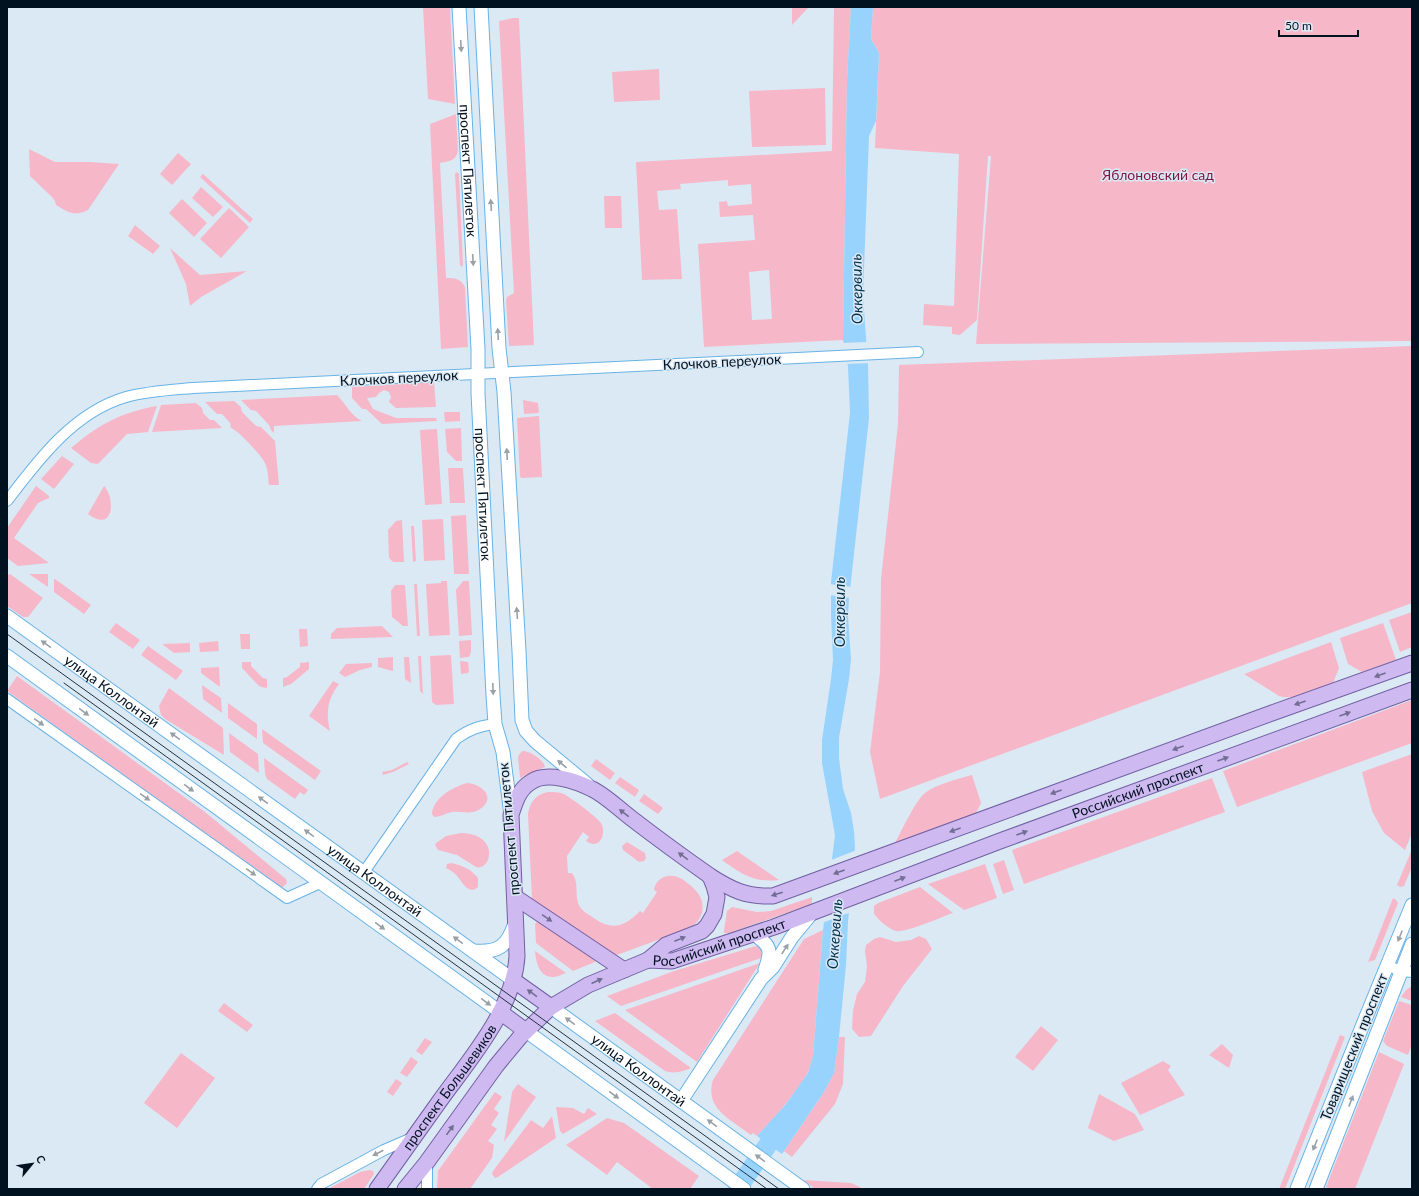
<svg xmlns="http://www.w3.org/2000/svg" width="1419" height="1196" viewBox="0 0 1419 1196" font-family="Lato,sans-serif">
	<style>
		.green { fill: #f6b8c9; fill-rule: evenodd }
		.water { fill: #98d3fe }
		.pier { fill: #dbe9f4 }
		.lines { fill: none; stroke-linecap: round; stroke-linejoin: round }
		.river { stroke: #98d3fe; stroke-width: 19 }
		.street-casing { stroke: #67b3e6; stroke-width: 12 }
		.secondary-casing { stroke: #67b3e6; stroke-width: 15 }
		.primary-casing { stroke: #7160a2; stroke-width: 17 }
		.street { stroke: #fff; stroke-width: 10 }
		.secondary { stroke: #fff; stroke-width: 13 }
		.primary { stroke: #ceb9f1; stroke-width: 15 }
		.tram { stroke: #213240; stroke-width: 1 }
		.oneway { fill: #99a0a6 }
		.oneway2 { fill: #716d93 }
		.labels { text-anchor: middle; stroke-width: 3; stroke-linejoin: round; paint-order: stroke }
		.street-label { font-size: 14px; fill: #001120; stroke: #dbe9f4 }
		.park-label { font-size: 14px; fill: #7b1642; stroke: #dbe9f4 }
		.water-label { font-size: 15px; font-style: italic; fill: #00304b; stroke: #dbe9f4 }
	</style>
	<rect width="100%" height="100%" fill="#dbe9f4"/>
	<g class="green">
		<path d="M423 7H450L455 104 428 99Z"/>
		<path d="M792 7H809L792 25Z"/>
		<path d="M834 7H851L847 80 843 340 704 347 698 244 755 240 753 215 720 217 719 202 727 201 728 206 752 204 751 184 728 186V180L680 184 681 189 657 191 659 210 677 209 682 279 642 280 636 162 832 151ZM769 270 772 319 752 320 749 272Z"/>
		<path d="M873 7H1412V341L976 344 991 156H988L977 320 960 335 952 334V327L923 325 924 304 954 306 959 154 875 148 879 53 871 39Z"/>
		<path d="M513 18H519L534 345 509 346 506 301 507 297 514 293 499 21Z"/>
		<path d="M659 69 660 100 614 102 612 72Z"/>
		<path d="M825 88 826 145 752 147 749 91Z"/>
		<path d="M456 114 458 151C456 161 449 161 440 163L446 278C455 278 460 278 465 287L468 347 441 349 430 124Z"/>
		<path d="M29 149 55 162H90L119 164 88 210C74 217 68 212 56 205L55 201 52 197 30 176Z"/>
		<path d="M178 153 191 164 172 185 160 174Z"/>
		<path d="M457 172 459 174 463 265 462 267 460 265 455 174Z"/>
		<path d="M203 174 253 219 250 223 200 177Z"/>
		<path d="M201 187 223 207 213 217 192 198Z"/>
		<path d="M604 196H621L622 228H605Z"/>
		<path d="M182 199 207 223 194 237 169 213Z"/>
		<path d="M229 208 249 227 221 258 200 239Z"/>
		<path d="M135 225 160 246 153 254 128 236Z"/>
		<path d="M170 248 200 275 247 271 201 297 190 306 186 284Z"/>
		<path d="M1412 346V603L880 799 870 752 880 672 881 579 898 424 899 365Z"/>
		<path d="M434 382 436 407 396 408 389 402 391 397 389 392 384 390 379 393 376 397 367 398 373 409 396 418H436L437 421 382 424 366 409H362L352 398V387Z"/>
		<path d="M337 395C346 404 350 415 362 421L274 426V433L271 430 269 425 256 411 251 410 241 400Z"/>
		<path d="M523 400 538 403 539 413 524 414Z"/>
		<path d="M234 401 241 407 242 412 256 426 261 427 275 441 279 485H269C268 478 268 469 265 463 261 455 239 431 231 428L230 423 222 414H217L205 402Z"/>
		<path d="M196 403 202 408 203 413 210 420H214L222 428 152 432 161 405Z"/>
		<path d="M157 406 148 432 127 434 98 464 91 463 71 448C100 424 119 413 157 406Z"/>
		<path d="M444 412H460V421L445 422Z"/>
		<path d="M539 416 542 477 521 478 520 476 517 418Z"/>
		<path d="M461 428 462 461H456L447 452 445 429Z"/>
		<path d="M437 429 442 504 425 505 420 430Z"/>
		<path d="M62 456 74 464 54 489 41 479Z"/>
		<path d="M448 468H463L465 503H450Z"/>
		<path d="M36 486 49 496V498L38 503 14 538 49 563 18 566 7 558V528Z"/>
		<path d="M104 486C115 497 115 534 88 514Z"/>
		<path d="M466 515 469 574H454L451 516Z"/>
		<path d="M443 519 445 560 424 561 422 520Z"/>
		<path d="M402 520 404 562H393L389 558 388 530 396 521Z"/>
		<path d="M411 526H414L416 561 413 562Z"/>
		<path d="M10 574 43 598 28 617H23L7 606V575Z"/>
		<path d="M29 574H48V587Z"/>
		<path d="M54 579H55L91 605 84 614 54 592Z"/>
		<path d="M441 581H447L450 635 429 636 426 584 441 583Z"/>
		<path d="M463 581H469L472 635 459 636 456 590Z"/>
		<path d="M414 584H417L420 636H417Z"/>
		<path d="M395 585H405L408 626H403L392 617 391 591Z"/>
		<path d="M1412 612V647L1400 652 1389 620Z"/>
		<path d="M116 623 140 640 133 649 109 632Z"/>
		<path d="M1383 623 1396 660 1362 672 1348 664 1340 638Z"/>
		<path d="M382 626 393 637 331 639V634L337 628Z"/>
		<path d="M299 629H307L308 646 300 647Z"/>
		<path d="M240 634H250V649H241Z"/>
		<path d="M471 640V652L469 657 460 658 459 641Z"/>
		<path d="M218 641 219 651 200 652 199 643Z"/>
		<path d="M1331 642 1339 668 1333 683C1317 689 1296 701 1279 696L1244 674Z"/>
		<path d="M190 643V652L174 653 162 644Z"/>
		<path d="M148 646 183 671 176 680 141 655Z"/>
		<path d="M451 655 454 704 436 705 432 702 430 656Z"/>
		<path d="M418 656H421L423 694 420 691Z"/>
		<path d="M393 657V671L378 667V658Z"/>
		<path d="M404 657H409L411 683 405 679Z"/>
		<path d="M460 661 468 662 469 671 468 673 461 674Z"/>
		<path d="M242 662H251V666L263 678 267 679V688L261 687 258 685 242 668Z"/>
		<path d="M309 662V669L291 684 283 687V678L287 677 300 667V663Z"/>
		<path d="M372 663V667L360 670 345 677 339 673 346 664Z"/>
		<path d="M219 667 220 687 201 673V668Z"/>
		<path d="M17 676 205 812 286 879 287 883 283 887 277 886 7 691Z"/>
		<path d="M333 681 339 684C327 700 326 712 330 731L309 716Z"/>
		<path d="M202 685 221 698 222 713 203 699Z"/>
		<path d="M169 688 223 728 224 755 165 719 161 715 159 706Z"/>
		<path d="M1412 700V743L1237 807 1223 771Z"/>
		<path d="M228 703 257 724V739L228 718Z"/>
		<path d="M262 729 321 771 315 780 263 743Z"/>
		<path d="M229 733 258 754 259 773 230 752Z"/>
		<path d="M522 751C529 750 544 760 545 767L520 778 518 757 519 755Z"/>
		<path d="M1412 754V833L1405 850 1384 833 1372 811 1362 772Z"/>
		<path d="M264 758 308 790 304 795 300 792 295 799 267 779 265 774Z"/>
		<path d="M596 759 615 773 610 780 591 766Z"/>
		<path d="M407 762 409 764 393 772 383 775 382 772 392 770Z"/>
		<path d="M972 775 981 803 976 813 971 817 894 845C901 832 915 801 925 793 936 784 958 779 972 775Z"/>
		<path d="M620 777 639 790 635 797 615 783Z"/>
		<path d="M1212 778 1225 812 1024 884 1012 850Z"/>
		<path d="M467 783C482 784 497 798 480 809 472 815 461 811 452 812 446 813 440 817 434 817L432 814C433 798 453 787 467 783Z"/>
		<path d="M548 792C553 792 559 792 564 794 571 798 597 817 601 823 607 833 600 851 586 841L589 837 583 832 567 856 568 873H572C579 882 575 893 578 903 580 909 586 913 591 916 610 931 624 928 640 911L643 913 657 892 654 890C656 876 671 872 682 879 693 887 706 896 702 913 700 918 698 922 694 925 687 931 677 933 669 936 651 942 634 949 617 955L612 956 532 900 528 814C530 802 535 795 548 792Z"/>
		<path d="M644 794 663 808 658 814 639 801Z"/>
		<path d="M461 833C501 834 491 872 476 867L457 855 438 850 435 845 436 843 446 836Z"/>
		<path d="M627 842 645 853 646 858 644 861 639 862 623 850 622 846Z"/>
		<path d="M1412 849V867L1404 886 1400 887 1397 885Z"/>
		<path d="M737 851 779 880C754 883 741 874 722 860Z"/>
		<path d="M1004 860 1014 890 1003 894 993 864Z"/>
		<path d="M452 863C463 866 471 869 478 878V887C467 897 461 878 454 873 452 871 449 870 446 868L447 864Z"/>
		<path d="M985 864 997 898 967 909 964 910 928 884Z"/>
		<path d="M920 887 953 913C941 917 906 933 896 931 888 929 879 920 874 914V906L878 903Z"/>
		<path d="M812 897V904L729 933H724V930L727 911 732 907 757 912 771 911Z"/>
		<path d="M1393 898 1396 900 1398 903 1375 960 1368 962Z"/>
		<path d="M538 921 595 960V962L573 971 536 943 535 924Z"/>
		<path d="M823 930 813 1056C811 1062 810 1069 807 1074 794 1096 775 1117 757 1136L753 1133 751 1135C732 1120 704 1109 713 1080L804 939Z"/>
		<path d="M919 936 926 939 932 949 903 986 871 1036 859 1037 852 1029 853 1011 857 994 865 982 867 967 865 951 866 945 874 939 880 937 896 942 911 940Z"/>
		<path d="M756 946 762 948 764 957 621 1006 607 996 674 971Z"/>
		<path d="M535 951 566 973C562 974 558 977 554 977 539 978 536 962 535 951Z"/>
		<path d="M760 963 697 1062 625 1010Z"/>
		<path d="M1412 986V1001L1401 997 1406 990Z"/>
		<path d="M1399 1001 1412 1005V1044L1408 1055 1387 1046 1383 1041Z"/>
		<path d="M224 1003 253 1025 247 1032 218 1011Z"/>
		<path d="M615 1013 691 1068C682 1072 674 1074 665 1071L595 1021Z"/>
		<path d="M1041 1026 1058 1040 1033 1071 1015 1057Z"/>
		<path d="M1340 1035 1345 1037 1285 1189H1279Z"/>
		<path d="M839 1037H845L843 1084 835 1104 792 1157 784 1151 824 1092 834 1073Z"/>
		<path d="M425 1038 432 1042 422 1055 416 1051Z"/>
		<path d="M1222 1044 1233 1055 1229 1068 1209 1055Z"/>
		<path d="M1379 1052 1404 1064 1355 1189H1331L1326 1187Z"/>
		<path d="M181 1053 215 1078 177 1128 144 1103Z"/>
		<path d="M411 1057 418 1062 407 1077 400 1073Z"/>
		<path d="M1163 1061 1171 1066 1168 1070 1185 1095 1140 1115 1121 1083Z"/>
		<path d="M396 1079 402 1083 393 1096 387 1092Z"/>
		<path d="M518 1084 536 1097 504 1142 512 1092Z"/>
		<path d="M495 1092 502 1097 494 1109 499 1113 491 1125 497 1129 488 1141 494 1145 492 1158 470 1189H437L438 1171Z"/>
		<path d="M1099 1094 1135 1114 1144 1130 1114 1141 1088 1128Z"/>
		<path d="M556 1107 573 1108 584 1114 588 1108 597 1114 563 1134 560 1131Z"/>
		<path d="M552 1116 556 1138 498 1177 495 1178 492 1174 493 1171 531 1120 543 1128Z"/>
		<path d="M607 1118 624 1123 699 1176 690 1189H653L617 1162 607 1175 566 1145Z"/>
		<path d="M370 1170 373 1171 374 1174 364 1189H328L360 1172Z"/>
		<path d="M803 1180 851 1183 858 1186 863 1189H815Z"/>
	</g>
	<path class="water" d="M851 7H873L871 39 879 53 876 121 869 136 863 296 868 365 869 418 849 599 848 616 851 659 849 679 839 738V758L843 789 851 813 854 831 855 847 848 922 846 965 839 1037 834 1073 824 1092 782 1154 757 1136 786 1104 808 1073 813 1056 823 930 835 835 822 763V740L831 679 833 660 831 615V582L850 413 848 367 843 340 847 80Z"/>
	<g class="pier">
		<path d="M868 342 870 363 846 364 842 343Z"/>
		<path d="M829 584 852 587 851 598 829 595Z"/>
		<path d="M857 850 851 912 822 923 831 860Z"/>
	</g>
	<g class="lines">
		<path class="river" d="M737 1189 783 1123"/>
		<defs>
			<g id="street">
				<path d="M7 501C38 460 74 412 126 397 148 391 170 390 193 388L918 352"/>
				<path d="M7 699 287 898 320 883"/>
				<path d="M364 872 456 739C469 729 480 726 495 724"/>
				<path d="M1387 966 1402 971 1412 972"/>
				<path d="M317 1189 321 1184 384 1150 414 1137"/>
				<path d="M427 1189V1162"/>
			</g>
			<g id="secondary">
				<path id="s1" d="M459 7 478 349V393L493 695 495 724 503 752 511 815"/>
				<path d="M481 7 499 348 504 392 519 651 522 720 526 731 535 741 588 785"/>
				<path id="s2" d="M7 616 513 980"/>
				<path d="M7 656 500 1012"/>
				<path d="M754 934C771 946 772 950 765 970"/>
				<path d="M473 951C498 953 507 947 515 923"/>
				<path id="s3" d="M551 1007 803 1189"/>
				<path d="M526 1031 744 1189"/>
				<path d="M681 1101 761 979 773 967 792 937 811 914"/>
				<path d="M1297 1189 1366 1017 1412 905"/>
				<path d="M1316 1189 1412 944"/>
			</g>
			<g id="primary">
				<path d="M515 897 624 970"/>
				<path d="M648 960 666 945 702 931 707 926 714 914 717 897 714 886 710 876"/>
				<path d="M513 980 551 1007"/>
				<path d="M500 1012 526 1031"/>
				<path id="s4" d="M377 1189C398 1160 418 1131 439 1102 469 1060 514 1010 517 956L511 815C515 802 519 789 531 782 547 771 576 781 592 789 605 795 619 809 631 818 657 838 683 857 710 876 732 890 746 897 773 896L1272 713 1412 663"/>
				<path id="s5" d="M405 1189 427 1162 496 1066 520 1037 551 1007 588 985 648 960 672 961 774 927 1000 841 1412 690"/>
			</g>
		</defs>
		<use href="#street" class="street-casing"/>
		<use href="#secondary" class="secondary-casing"/>
		<use href="#primary" class="primary-casing"/>
		<use href="#street" class="street"/>
		<use href="#secondary" class="secondary"/>
		<use href="#primary" class="primary"/>
		<g class="tram">
			<path d="M7 634 779 1189"/>
			<path d="M64 683 767 1189"/>
		</g>
	</g>
	<defs><path id="oneway-solid" d="M-6-.8H1V-3.2L6.5 0L1 3.2V.8H-6Z"/></defs>
	<g class="oneway">
		<use href="#oneway-solid" transform="translate(461 46) rotate(87)"/>
		<use href="#oneway-solid" transform="translate(491 205) rotate(-93)"/>
		<use href="#oneway-solid" transform="translate(473 260) rotate(87)"/>
		<use href="#oneway-solid" transform="translate(498 334) rotate(-93)"/>
		<use href="#oneway-solid" transform="translate(507 454) rotate(-93)"/>
		<use href="#oneway-solid" transform="translate(517 613) rotate(-94)"/>
		<use href="#oneway-solid" transform="translate(46 644) rotate(-144)"/>
		<use href="#oneway-solid" transform="translate(493 689) rotate(88)"/>
		<use href="#oneway-solid" transform="translate(84 712) rotate(36)"/>
		<use href="#oneway-solid" transform="translate(39 722) rotate(35)"/>
		<use href="#oneway-solid" transform="translate(175 736) rotate(-144)"/>
		<use href="#oneway-solid" transform="translate(562 764) rotate(-140)"/>
		<use href="#oneway-solid" transform="translate(189 788) rotate(36)"/>
		<use href="#oneway-solid" transform="translate(145 797) rotate(35)"/>
		<use href="#oneway-solid" transform="translate(263 800) rotate(-144)"/>
		<use href="#oneway-solid" transform="translate(309 833) rotate(-144)"/>
		<use href="#oneway-solid" transform="translate(251 872) rotate(35)"/>
		<use href="#oneway-solid" transform="translate(380 926) rotate(36)"/>
		<use href="#oneway-solid" transform="translate(1400 936) rotate(112)"/>
		<use href="#oneway-solid" transform="translate(458 940) rotate(-144)"/>
		<use href="#oneway-solid" transform="translate(785 949) rotate(-57)"/>
		<use href="#oneway-solid" transform="translate(486 1002) rotate(36)"/>
		<use href="#oneway-solid" transform="translate(570 1021) rotate(-144)"/>
		<use href="#oneway-solid" transform="translate(614 1095) rotate(36)"/>
		<use href="#oneway-solid" transform="translate(1351 1101) rotate(-69)"/>
		<use href="#oneway-solid" transform="translate(712 1123) rotate(-144)"/>
		<use href="#oneway-solid" transform="translate(1315 1145) rotate(112)"/>
		<use href="#oneway-solid" transform="translate(378 1153) rotate(153)"/>
		<use href="#oneway-solid" transform="translate(760 1158) rotate(-144)"/>
	</g>
	<g class="oneway2">
		<use href="#oneway-solid" transform="translate(1380 675) rotate(160)"/>
		<use href="#oneway-solid" transform="translate(1300 703) rotate(161)"/>
		<use href="#oneway-solid" transform="translate(1345 714) rotate(-20)"/>
		<use href="#oneway-solid" transform="translate(1178 748) rotate(160)"/>
		<use href="#oneway-solid" transform="translate(1223 759) rotate(-20)"/>
		<use href="#oneway-solid" transform="translate(1056 792) rotate(160)"/>
		<use href="#oneway-solid" transform="translate(624 813) rotate(-143)"/>
		<use href="#oneway-solid" transform="translate(955 830) rotate(160)"/>
		<use href="#oneway-solid" transform="translate(1022 833) rotate(-20)"/>
		<use href="#oneway-solid" transform="translate(683 856) rotate(-144)"/>
		<use href="#oneway-solid" transform="translate(839 872) rotate(160)"/>
		<use href="#oneway-solid" transform="translate(900 879) rotate(-21)"/>
		<use href="#oneway-solid" transform="translate(777 894) rotate(163)"/>
		<use href="#oneway-solid" transform="translate(547 918) rotate(34)"/>
		<use href="#oneway-solid" transform="translate(680 939) rotate(-22)"/>
		<use href="#oneway-solid" transform="translate(597 981) rotate(-24)"/>
		<use href="#oneway-solid" transform="translate(532 993) rotate(-144)"/>
		<use href="#oneway-solid" transform="translate(450 1130) rotate(-54)"/>
	</g>
	<g class="labels">
		<g class="street-label">
			<text dy="5" stroke="none"><textPath href="#s1" startOffset="164">проспект Пятилеток</textPath></text>
			<text transform="translate(722 362) rotate(-3)" y="5">Клочков переулок</text>
			<text transform="translate(399 378) rotate(-3)" y="5">Клочков переулок</text>
			<text dy="5" stroke="none"><textPath href="#s1" startOffset="488">проспект Пятилеток</textPath></text>
			<text dy="5" stroke="none"><textPath href="#s2" startOffset="129">улица Коллонтай</textPath></text>
			<text dy="5" stroke="none"><textPath href="#s5" startOffset="862">Российский проспект</textPath></text>
			<text transform="translate(509 829) rotate(-95)" y="5">проспект Пятилеток</text>
			<text dy="5" stroke="none"><textPath href="#s2" startOffset="453">улица Коллонтай</textPath></text>
			<text dy="5" stroke="none"><textPath href="#s5" startOffset="416">Российский проспект</textPath></text>
			<text transform="translate(1354 1047) rotate(-68)" y="5">Товарищеский проспект</text>
			<text dy="5" stroke="none"><textPath href="#s3" startOffset="108">улица Коллонтай</textPath></text>
			<text dy="5" stroke="none"><textPath href="#s4" startOffset="125">проспект Большевиков</textPath></text>
		</g>
		<g class="park-label">
			<text x="1158" y="180">Яблоновский сад</text>
		</g>
		<g class="water-label">
			<text transform="translate(857 289) rotate(-91)" y="5">Оккервиль</text>
			<text transform="translate(840 612) rotate(-90)" y="5">Оккервиль</text>
			<text transform="translate(835 934) rotate(-86)" y="5">Оккервиль</text>
		</g>
	</g>
	<rect width="1419" height="1196" fill="none" stroke="#001120" stroke-width="16"/>
	<g transform="translate(32 1164) rotate(61)" stroke="#dbe9f4" stroke-width="3" paint-order="stroke">
	<path d="M0-3L7 15L0 10L-7 15Z" fill="#001120"/>
	<text y="-6" font-size="11" font-weight="bold" text-anchor="middle" fill="#001120">С</text>
	</g>
	<path d="M1279 30v6h79v-6" fill="none" stroke="#001120" stroke-width="2"/>
	<text x="1285" y="30" font-size="12" fill="#001120" stroke="#dbe9f4" stroke-width="3" paint-order="stroke">50 m</text>
</svg>
